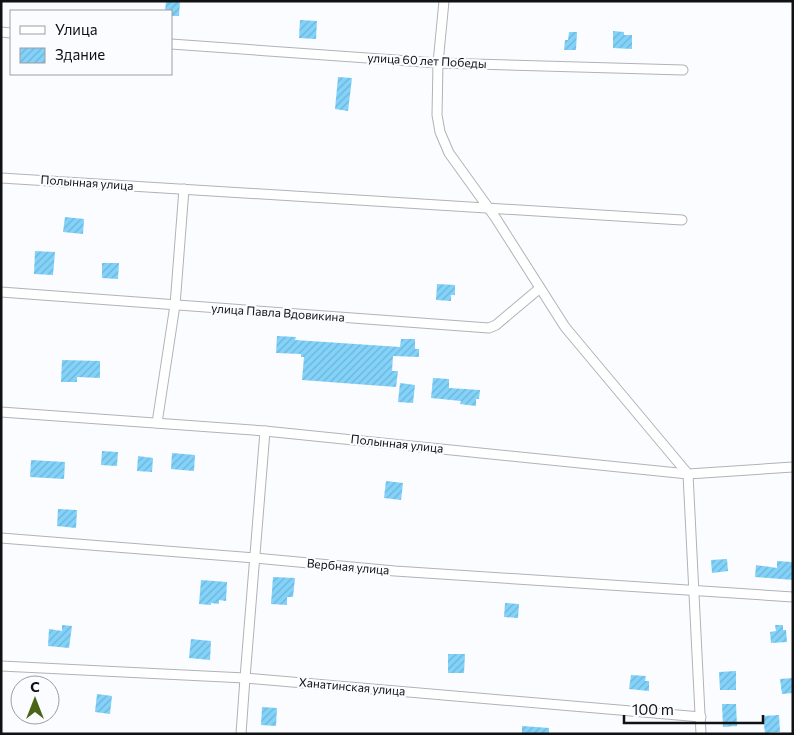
<svg xmlns="http://www.w3.org/2000/svg" width="794" height="735" viewBox="0 0 794 735" font-family="Commissioner,sans-serif">
	<style>
		.building { fill: url(#building-hatch) }
		.lines { fill: none; stroke-linecap: round; stroke-linejoin: round }
		.minor-casing { stroke: #b0b3b7; stroke-width: 11 }
		.minor { stroke: #fff; stroke-width: 9 }
		.labels { text-anchor: middle; stroke-width: 4.5; stroke-linejoin: round; paint-order: stroke }
		.street-label { font-size: 12px; fill: #101113; stroke: #fafcff }
	</style>
	<defs>
		<pattern id="building-hatch" width="6" height="6" patternUnits="userSpaceOnUse" patternTransform="scale(1.25)"><rect width="6" height="6" fill="#82d2f9"/><path d="M-1 1l2-2M0 6l6-6M5 7l2-2" fill="none" stroke="#6fb3d5"/></pattern>
	</defs>
	<rect width="100%" height="100%" fill="#fafcff"/>
	<g class="building">
		<path d="M166 1H180L179 16H171V11H165Z"/>
		<path d="M300 20 317 21 316 39 299 38Z"/>
		<path d="M613 31 624 32V35H632V49L613 48Z"/>
		<path d="M569 32H577L576 50H564L565 40H568Z"/>
		<path d="M338 77 352 78 348 111 335 109Z"/>
		<path d="M65 217 84 219 83 234 63 232Z"/>
		<path d="M35 251 55 252 53 275 34 274Z"/>
		<path d="M102 263H119L118 279 102 278Z"/>
		<path d="M437 284 455 285V295H451V301L436 300Z"/>
		<path d="M277 336 296 337 295 340 400 347 401 339H415V349H419V357L393 356 392 371H398L396 387 302 380 304 357H301V354L276 353Z"/>
		<path d="M62 360 100 361V378L77 377V382H61Z"/>
		<path d="M433 378 449 379V388L480 390 479 399H476V406L460 404 461 401 431 398Z"/>
		<path d="M400 383 415 385 413 403 398 402Z"/>
		<path d="M102 451 118 452 117 466 101 465Z"/>
		<path d="M172 453 195 455 194 471 171 469Z"/>
		<path d="M138 456 153 458 152 472 137 471Z"/>
		<path d="M31 460 65 462 64 479 30 477Z"/>
		<path d="M386 481 403 483 401 500 384 498Z"/>
		<path d="M58 509 77 510 76 528 57 526Z"/>
		<path d="M727 559 728 571 712 573 711 560Z"/>
		<path d="M777 561 792 562 793 580 755 577 756 565 777 568Z"/>
		<path d="M273 577 295 578 293 597H287V605L271 604Z"/>
		<path d="M201 580 227 582 226 601 219 600V604L211 603V605L199 604Z"/>
		<path d="M505 603 519 604 518 618 504 617Z"/>
		<path d="M62 625 72 626 69 648 48 646 49 629 62 631Z"/>
		<path d="M775 625H783V630H786L787 642 771 643 770 632 776 631Z"/>
		<path d="M191 639 211 641 210 660 189 658Z"/>
		<path d="M448 654H465L464 673H448Z"/>
		<path d="M736 671V690H720L719 672Z"/>
		<path d="M631 675 646 676 645 681H649V691L629 689Z"/>
		<path d="M793 678V693L782 694 780 679Z"/>
		<path d="M97 694 112 696 110 714 95 712Z"/>
		<path d="M722 704H736L737 726 723 727Z"/>
		<path d="M262 707 277 708 276 726 261 725Z"/>
		<path d="M779 715 780 732 765 733 763 716Z"/>
		<path d="M522 726 549 728V734H522Z"/>
	</g>
	<g class="lines">
		<defs>
			<g id="minor">
				<path d="M444 1 438 63 437 115 440 132 449 153 495 217 565 327 688 474 701 734"/>
				<path d="M1 32 11 33"/>
				<path d="M171 44 438 63 683 70"/>
				<path d="M1 178 682 220"/>
				<path d="M1 292 489 328 496 325 540 288"/>
				<path d="M1 412 265 431 688 474 793 467"/>
				<path d="M157 423 175 305 184 189"/>
				<path d="M1 538 255 558 395 571 793 597"/>
				<path d="M1 666 245 678 701 717"/>
				<path d="M241 734 245 678 265 431"/>
			</g>
		</defs>
		<use href="#minor" class="minor-casing"/>
		<use href="#minor" class="minor"/>
	</g>
	<g class="labels">
		<g class="street-label">
			<text transform="translate(427 61) rotate(3)" y="4">улица 60 лет Победы</text>
			<text transform="translate(87 183) rotate(4)" y="4">Полынная улица</text>
			<text transform="translate(278 313) rotate(4)" y="4">улица Павла Вдовикина</text>
			<text transform="translate(397 444) rotate(6)" y="4">Полынная улица</text>
			<text transform="translate(348 567) rotate(5)" y="4">Вербная улица</text>
			<text transform="translate(352 687) rotate(5)" y="4">Ханатинская улица</text>
		</g>
	</g>
	<rect width="794" height="735" fill="none" stroke="#101113" stroke-width="5"/>
	<rect x="10" y="10" width="162" height="65" fill="#fafcff" stroke="#9c9ea1"/>
	<rect x="20" y="26" width="25" height="8" fill="#ffffff" stroke="#9c9ea1"/>
	<text x="55" y="35" font-size="15" fill="#101113">Улица</text>
	<rect x="20" y="48" width="25" height="15" fill="url(#building-hatch)" stroke="#9c9ea1"/>
	<text x="55" y="60" font-size="15" fill="#101113">Здание</text>
	<g transform="translate(35 700)"><circle r="24" fill="#fafcff" stroke="#9c9ea1"/>
	<path d="M0-4L9 19L0 12L-9 19Z" fill="#496415"/>
	<text y="-8" font-size="14" font-weight="bold" text-anchor="middle" fill="#101113">С</text>
	</g>
	<path d="M624 715v8h139v-8" fill="none" stroke="#101113" stroke-width="2.5"/>
	<text x="632" y="715" font-size="15" fill="#101113" stroke="#fafcff" stroke-width="4" paint-order="stroke">100 m</text>
</svg>
